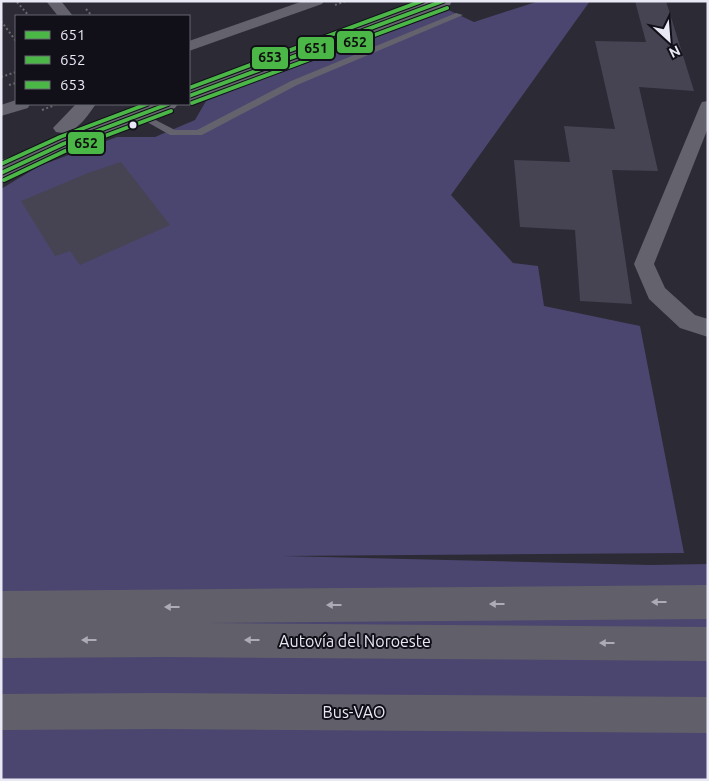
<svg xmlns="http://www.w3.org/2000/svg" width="709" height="781" viewBox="0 0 709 781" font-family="Ubuntu,sans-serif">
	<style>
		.green { fill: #4b466f }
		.building { fill: #464353 }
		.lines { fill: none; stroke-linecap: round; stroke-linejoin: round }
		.path { stroke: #696870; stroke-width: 2; stroke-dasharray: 2 2.5; stroke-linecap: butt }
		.lane { fill: #63626d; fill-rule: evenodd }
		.street { fill: #63626d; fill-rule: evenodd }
		.secondary { fill: #676670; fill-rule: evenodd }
		.highway { fill: #61606a; fill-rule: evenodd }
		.bus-1-casing { stroke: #111018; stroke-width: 6 }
		.bus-2-casing { stroke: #111018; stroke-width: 6 }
		.bus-3-casing { stroke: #111018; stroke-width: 6 }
		.bus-1 { stroke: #4ab747; stroke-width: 4 }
		.bus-2 { stroke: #4ab747; stroke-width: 4 }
		.bus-3 { stroke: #4ab747; stroke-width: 4 }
		.oneway { fill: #acabb6 }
		.bus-dot { fill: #e9e9f5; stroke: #111018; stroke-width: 2 }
		.labels { text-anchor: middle; stroke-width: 4; stroke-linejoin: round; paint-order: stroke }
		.near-street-label { font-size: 16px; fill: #e9e9f5; stroke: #111018 }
		.line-badge { stroke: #111018; stroke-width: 2 }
		.pale-badge-label { font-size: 14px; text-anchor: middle; font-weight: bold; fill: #111 }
	</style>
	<rect width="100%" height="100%" fill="#2c2a34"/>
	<path class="green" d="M539 1H590L451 195 513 263 538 266 544 306 640 326 684 553 282 556 650 565 708 564V780H1V189L39 166 117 137H155L195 120 206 101 442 7 474 22Z"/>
	<g class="building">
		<path d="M635 1H666L694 91 639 87 658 171 612 170 632 304 580 301 575 230 520 227 514 160 570 162 564 126 615 129 595 41 646 42Z"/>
		<path d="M121 162 170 225 80 265 70 251 55 256 21 201 88 173Z"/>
	</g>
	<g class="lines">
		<g class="path">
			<path d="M17 2 29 16"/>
			<path d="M335 5 346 1"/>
			<path d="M86 9 92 16"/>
			<path d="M1 21 16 41"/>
			<path d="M1 77 16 72"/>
			<path d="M9 85 16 83"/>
			<path d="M42 110 55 105"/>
		</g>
		<path class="lane" d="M456 13 463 15 297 85 202 135H170L133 114 134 112H140L175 130H197L291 81Z"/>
		<g class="street">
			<path d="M46 1H61L73 16H58Z"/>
			<path d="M303 1H324L322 4 189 51V41Z"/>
			<path d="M16 100V104H30L28 108 1 116V105Z"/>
			<path d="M708 101V128L654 264 665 288 695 315 708 319V337L680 328 649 299 634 264 700 106 702 102Z"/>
		</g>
		<g class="secondary">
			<path d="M428 1H452L450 5 189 102V90Z"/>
			<path d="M76 104H96C86 118 74 137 56 132L53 128Z"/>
			<path d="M151 104H178L175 108 71 148 11 177 1 179V164C49 140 100 123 151 104Z"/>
		</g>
		<g class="highway">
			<path d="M28 151 35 153 38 158 35 163 1 174V160Z"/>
			<path d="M708 585V619L205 623 708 627V661L165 657 1 658V591Z"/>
			<path d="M160 693 708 697V733L160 729 1 730V694Z"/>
		</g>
		<defs>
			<g id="bus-1">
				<path d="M189 96 443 1"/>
				<path d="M1 173 63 144 168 104"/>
			</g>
			<g id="bus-2">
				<path d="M192 103 447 8"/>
				<path d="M4 180 65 151 171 111"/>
			</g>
			<g id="bus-3">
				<path d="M189 88 422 1"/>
				<path d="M1 164 60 137 147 104"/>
			</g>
		</defs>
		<use href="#bus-1" class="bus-1-casing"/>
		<use href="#bus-2" class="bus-2-casing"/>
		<use href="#bus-3" class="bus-3-casing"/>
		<use href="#bus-1" class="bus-1"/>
		<use href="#bus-2" class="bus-2"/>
		<use href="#bus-3" class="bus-3"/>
	</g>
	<defs><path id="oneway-solid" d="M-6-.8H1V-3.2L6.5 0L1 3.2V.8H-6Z" transform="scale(1.25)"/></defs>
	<g class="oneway">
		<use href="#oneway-solid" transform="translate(659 602) rotate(180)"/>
		<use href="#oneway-solid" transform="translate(497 604) rotate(180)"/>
		<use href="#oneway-solid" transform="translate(334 605) rotate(180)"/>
		<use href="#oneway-solid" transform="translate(172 607) rotate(180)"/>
		<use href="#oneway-solid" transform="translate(89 640) rotate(180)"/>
		<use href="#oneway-solid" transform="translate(252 640) rotate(-180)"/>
		<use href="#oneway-solid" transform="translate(607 643) rotate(-180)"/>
	</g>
	<circle class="bus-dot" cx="133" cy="125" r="4.5"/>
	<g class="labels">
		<g class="near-street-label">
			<text x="355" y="647">Autovía del Noroeste</text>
			<text x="354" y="718">Bus-VAO</text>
		</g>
	</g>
	<g class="line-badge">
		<rect x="336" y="30" width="38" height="24" rx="5" fill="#4ab747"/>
		<rect x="297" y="36" width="38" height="24" rx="5" fill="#4ab747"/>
		<rect x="251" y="46" width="38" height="24" rx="5" fill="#4ab747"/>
		<rect x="67" y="131" width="38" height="24" rx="5" fill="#4ab747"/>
	</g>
	<g class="pale-badge-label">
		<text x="355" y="47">652</text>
		<text x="316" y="53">651</text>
		<text x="270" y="62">653</text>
		<text x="86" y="148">652</text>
	</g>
	<rect width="709" height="781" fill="none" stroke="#e9e9f5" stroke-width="5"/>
	<rect x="15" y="15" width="175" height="90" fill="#111018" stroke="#676770"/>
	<rect x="25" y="31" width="25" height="8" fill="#4ab747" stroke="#676770"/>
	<text x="60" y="40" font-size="15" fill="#e9e9f5">651</text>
	<rect x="25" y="56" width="25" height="8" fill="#4ab747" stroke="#676770"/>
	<text x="60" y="65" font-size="15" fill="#e9e9f5">652</text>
	<rect x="25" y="81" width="25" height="8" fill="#4ab747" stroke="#676770"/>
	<text x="60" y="90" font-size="15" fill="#e9e9f5">653</text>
	<g transform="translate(669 40) rotate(154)" stroke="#111018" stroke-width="4" paint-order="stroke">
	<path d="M0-4L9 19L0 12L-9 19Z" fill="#e9e9f5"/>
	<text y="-8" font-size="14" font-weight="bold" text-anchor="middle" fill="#e9e9f5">N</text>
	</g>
</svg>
